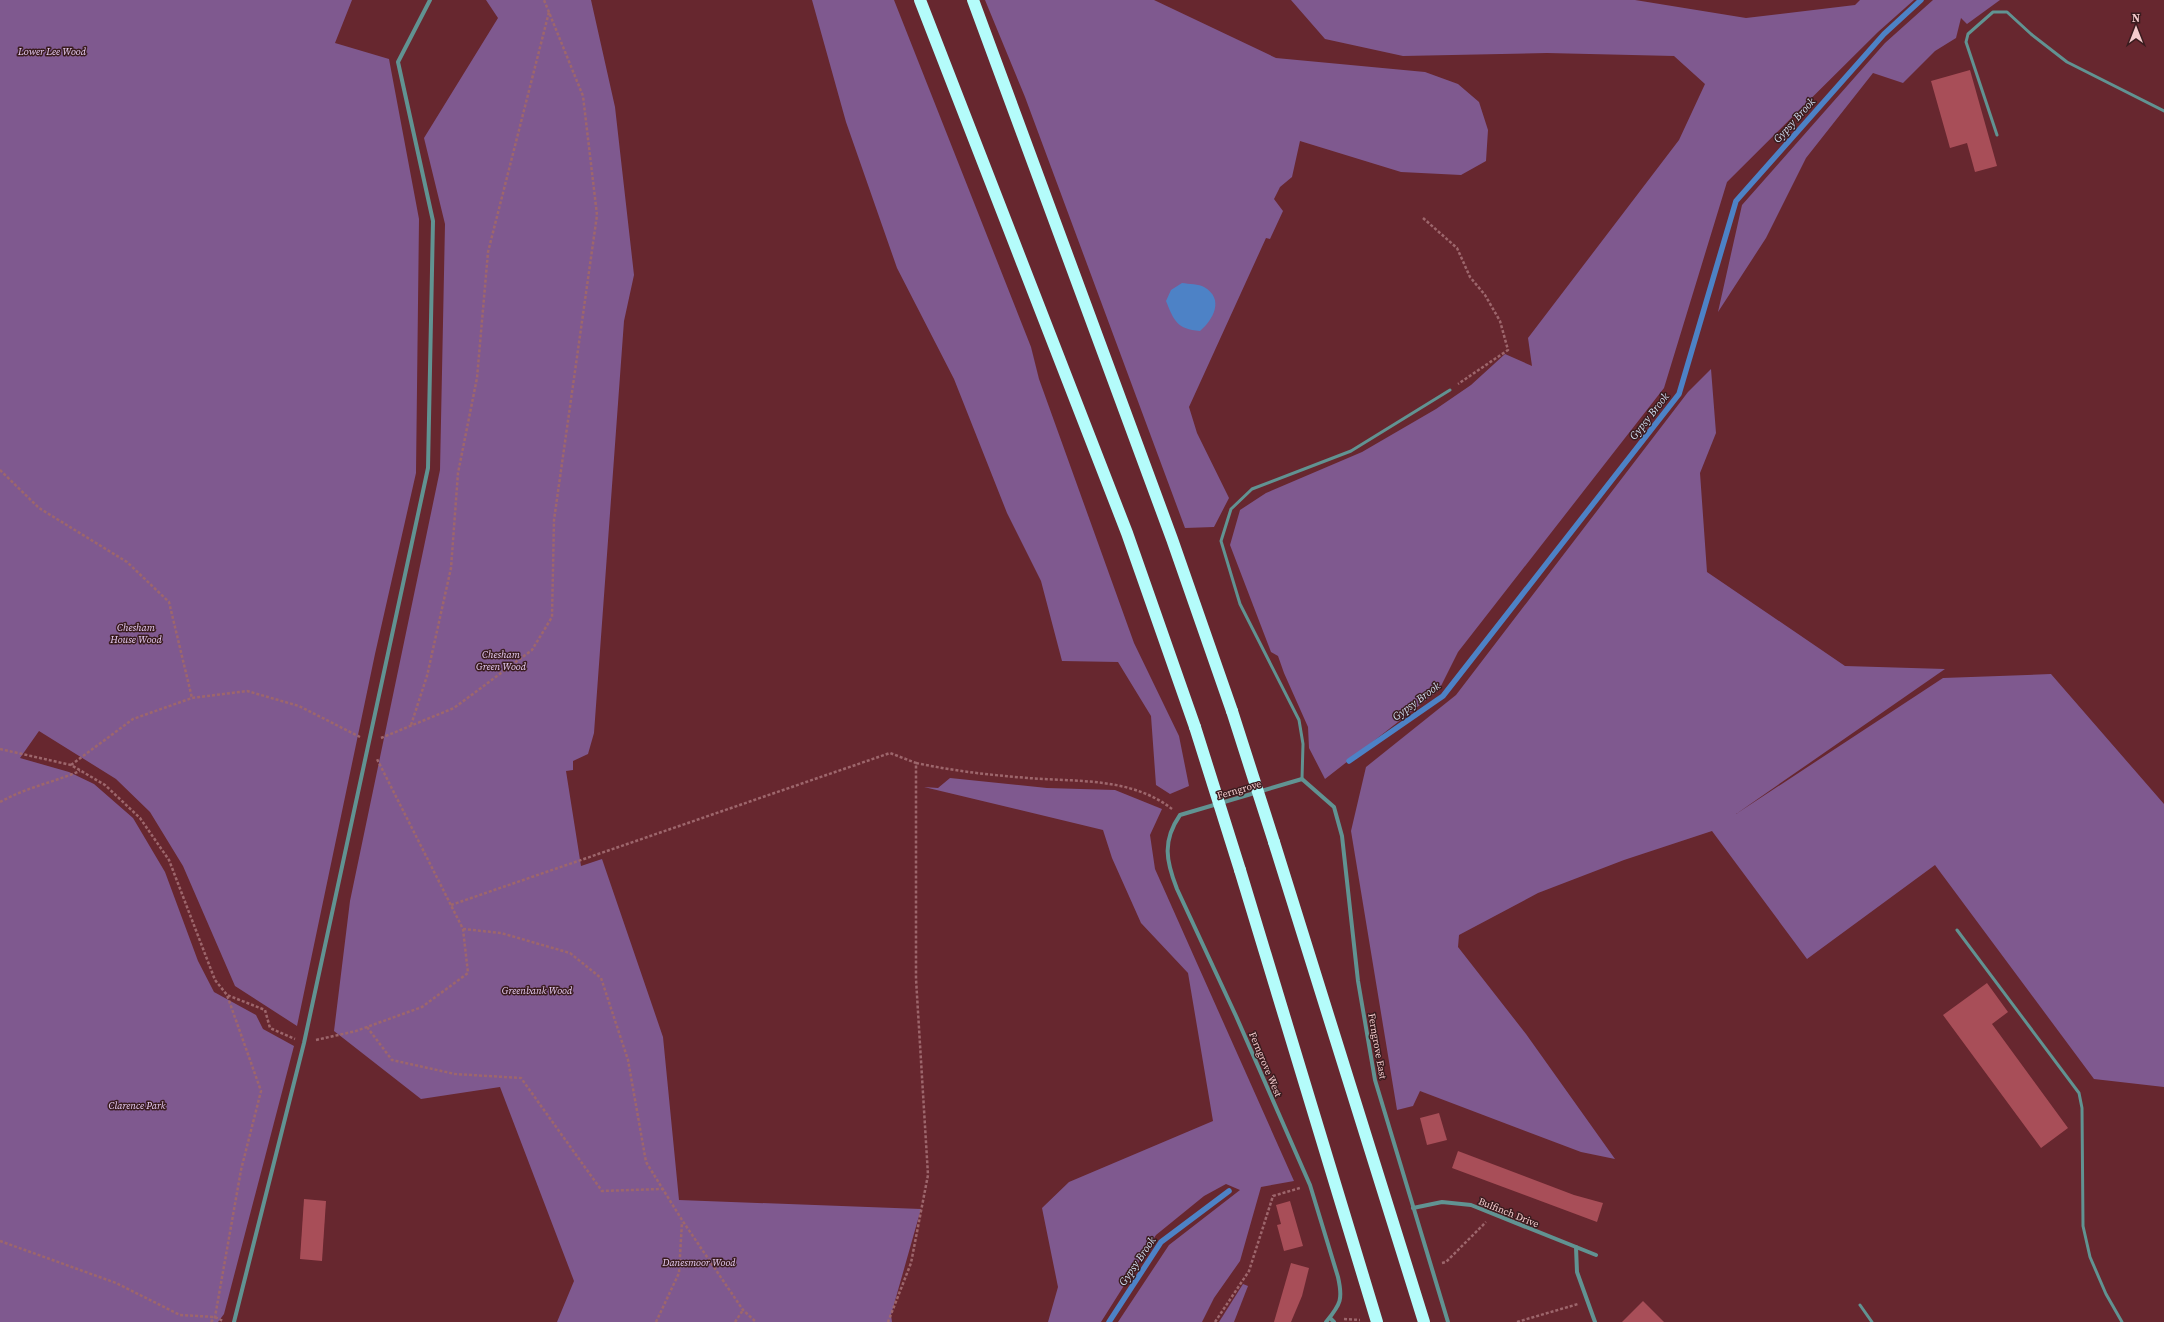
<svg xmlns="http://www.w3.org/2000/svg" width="2164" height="1322" viewBox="0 0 2164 1322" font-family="'Source Serif 4',serif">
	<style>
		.green { fill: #7f598f }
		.water { fill: #4d82c6 }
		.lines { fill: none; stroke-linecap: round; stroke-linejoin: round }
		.stream { stroke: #4d82c6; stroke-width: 5.5 }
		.building { fill: #a84e58 }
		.path { stroke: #9d666c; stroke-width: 2.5; stroke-dasharray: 3 2; stroke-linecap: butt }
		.service { stroke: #619392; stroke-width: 3 }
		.minor { stroke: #619392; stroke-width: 4 }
		.motorway { stroke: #b4fcfb; stroke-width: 12 }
		.motorway-bridge { stroke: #b4fcfb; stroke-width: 12 }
		.labels { text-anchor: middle; stroke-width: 3; stroke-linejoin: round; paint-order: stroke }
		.park-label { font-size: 10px; font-style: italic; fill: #e8cdf4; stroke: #3a1c1f }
		.street-label { font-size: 10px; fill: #f4cbcd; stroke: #3a1c1f }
		.water-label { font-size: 11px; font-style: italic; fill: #cddbee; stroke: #3a1c1f }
	</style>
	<rect width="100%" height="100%" fill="#67272f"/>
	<g class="green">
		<path d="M0 0H352L335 43 389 59 419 219 416 473 375 654 297 1026 235 986 183 866 150 812 116 779 39 731 20 758 69 772 94 784 133 818 165 872 198 961 214 992 256 1015 263 1029 294 1046 224 1314 218 1322H0Z"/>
		<path d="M486 0H591L615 107 634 275 624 321 594 733 588 754 573 761V770L566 771 581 866 602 859 663 1037 679 1200 921 1209 891 1315 892 1322H557L574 1281 500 1087 421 1099 334 1031 350 901 440 470 445 224 424 138 498 18Z"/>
		<path d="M812 0H894L1031 347 1039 379 1134 643 1179 736 1189 786 1170 794 1156 785 1151 716 1118 662 1062 661 1041 581 1007 513 954 379 897 268 846 122Z"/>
		<path d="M985 0H1154L1276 58 1425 72 1458 84 1479 102 1488 130 1486 161 1461 175 1401 172 1300 141 1292 177 1280 187 1274 199 1283 211 1270 239 1266 238 1189 407 1197 433 1229 498 1214 527 1185 528 1025 97Z"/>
		<path d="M1291 0H1635L1746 18 1855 5 1860 0H1914L1878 32 1727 182 1664 388 1458 652 1439 690 1325 779 1309 748 1308 727 1284 673 1278 656 1271 652 1230 545 1240 510 1266 493 1362 452 1436 409 1471 385 1505 354 1532 366 1528 338 1679 140 1705 84 1674 56 1547 53 1403 56 1325 39Z"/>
		<path d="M1933 0H2000L1967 24 1961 18 1956 38 1935 51 1903 83 1873 73 1806 158 1766 238 1718 312 1742 205 1885 43Z"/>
		<path d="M1711 369 1716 433 1700 473 1707 572 1845 666 1945 669 1736 814 1943 678 2051 674 2164 804V1087L2094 1079 1935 865 1807 959 1712 831 1624 860 1538 893 1459 935 1458 947 1526 1034 1615 1159 1581 1152 1420 1091 1413 1106 1397 1110 1351 831 1366 767 1456 695 1688 392Z"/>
		<path d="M950 778 1047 788 1115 790 1162 809 1150 835 1155 869 1294 1181 1261 1187 1240 1261 1214 1298 1202 1322H1118L1169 1245 1240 1190 1226 1184 1204 1196 1156 1235 1101 1322H1048L1058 1287 1042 1208 1069 1182 1213 1121 1188 973 1141 923 1112 858 1103 830 924 787 938 788Z"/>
		<path d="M1243 1284 1248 1286 1234 1322H1219Z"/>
	</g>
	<path class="water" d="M1182 283C1189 284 1199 284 1204 287 1225 299 1213 320 1200 331 1177 329 1174 321 1166 301L1171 290Z"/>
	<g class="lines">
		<g class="stream">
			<path d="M1349 761 1443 696 1679 394 1736 201 1884 34 1921 0"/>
			<path d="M1109 1322 1161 1242 1229 1191"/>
		</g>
	</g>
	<g class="building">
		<path d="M1970 70 1997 166 1975 172 1967 143 1950 148 1931 81Z"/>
		<path d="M1987 983 2008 1012 1992 1024 2068 1128 2041 1148 1943 1015Z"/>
		<path d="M1439 1113 1447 1140 1427 1145 1420 1118Z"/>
		<path d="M1458 1151 1574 1195 1603 1203 1597 1222 1452 1168Z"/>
		<path d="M304 1199 326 1201 322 1261 300 1259Z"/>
		<path d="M1290 1201 1303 1246 1284 1251 1277 1225 1281 1224 1276 1205Z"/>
		<path d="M1291 1263 1309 1268 1302 1296 1291 1322H1274Z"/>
		<path d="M1643 1301 1664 1322H1622Z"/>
	</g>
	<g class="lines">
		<g class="path">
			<path d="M1423 218 1457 248 1470 277 1485 295 1500 321 1508 350 1458 384"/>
			<path d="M0 470 39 508 127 562 169 602 192 698"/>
			<path d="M411 725 427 676 451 568 458 473 477 378 488 252 549 12"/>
			<path d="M381 738 454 708 532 650 552 617 554 520 597 215 583 96 544 0"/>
			<path d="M0 749 71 765 105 785 140 818 169 860 215 980 227 995 265 1010 270 1028 295 1039"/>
			<path d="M916 763C954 771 989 775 1028 778 1077 782 1131 777 1172 809"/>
			<path d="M71 765 133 719 192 698 247 691 299 706 360 737"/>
			<path d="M0 802C25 788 54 782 80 771"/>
			<path d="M451 905 890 753 916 763V979L928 1175 911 1263 888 1322"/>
			<path d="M463 929 501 933 570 953 601 978 628 1060 646 1162 682 1220 743 1310 756 1322"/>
			<path d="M367 1027 392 1060 455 1074 521 1078 602 1191 662 1189"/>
			<path d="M316 1040 356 1031 422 1007 468 973 463 929 377 759"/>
			<path d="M0 1241 116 1283 180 1315 215 1317 223 1321"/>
			<path d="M1442 1263 1446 1262 1486 1222"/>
			<path d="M1344 1319 1360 1320"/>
			<path d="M211 1322 215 1317 241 1170 261 1091 227 995"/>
			<path d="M656 1322 679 1273 682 1222"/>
			<path d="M735 1322 743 1310"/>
			<path d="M1215 1322 1249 1271 1273 1196 1300 1188"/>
			<path d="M1517 1322 1578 1304"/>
		</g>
		<g class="service">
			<path d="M1997 135 1966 42 1968 34 1993 12H2007L2031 34 2067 62 2164 111"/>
			<path d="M1302 779 1303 744 1299 720 1240 604 1221 541 1231 509 1252 489 1351 451 1450 390"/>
			<path d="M1957 930 2079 1093 2082 1108 2083 1226 2090 1257 2106 1294 2122 1322"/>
			<path d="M1860 1305 1872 1322"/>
		</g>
		<g class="minor">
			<path d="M1413 1208 1442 1202 1471 1205 1596 1255"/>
			<path d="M1576 1247 1577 1272 1595 1322"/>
			<path d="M1330 1318 1334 1322"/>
			<path d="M234 1322 304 1043 428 468 433 221 398 62 430 0"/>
			<path d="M1326 1322C1341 1304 1343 1299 1338 1277L1310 1185 1236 1016 1177 889C1166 861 1162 841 1180 815L1302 779 1334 807 1342 836 1358 981 1375 1080 1448 1322"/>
		</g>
		<g class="motorway">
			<path d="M920 0 1127 533 1195 727"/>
			<path d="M973 0 1172 539 1232 711"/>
			<path d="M1274 842 1424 1322"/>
			<path d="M1240 870 1377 1322"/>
		</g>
		<g class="motorway-bridge">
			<path d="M1232 711 1274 842"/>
			<path d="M1195 727 1240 870"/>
		</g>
	</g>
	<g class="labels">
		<g class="park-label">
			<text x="52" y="55">Lower Lee Wood</text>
			<text x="136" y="631">Chesham<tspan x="136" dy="12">House Wood</tspan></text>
			<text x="501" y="658">Chesham<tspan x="501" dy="12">Green Wood</tspan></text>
			<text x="537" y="994">Greenbank Wood</text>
			<text x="137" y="1109">Clarence Park</text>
			<text x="699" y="1266">Danesmoor Wood</text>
		</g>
		<g class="street-label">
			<text transform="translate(1239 789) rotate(-16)" y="4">Ferngrove</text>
			<text transform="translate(1378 1046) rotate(80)" y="4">Ferngrove East</text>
			<text transform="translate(1266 1064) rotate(67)" y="4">Ferngrove West</text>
			<text transform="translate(1509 1212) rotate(22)" y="4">Bulfinch Drive</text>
		</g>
		<g class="water-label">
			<text transform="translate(1794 120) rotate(-48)" y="4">Gypsy Brook</text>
			<text transform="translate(1649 416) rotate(-52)" y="4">Gypsy Brook</text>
			<text transform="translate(1416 701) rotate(-37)" y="4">Gypsy Brook</text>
			<text transform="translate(1137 1261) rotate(-56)" y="4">Gypsy Brook</text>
		</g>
	</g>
	<g transform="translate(2136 28)" stroke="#3a1c1f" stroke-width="3" paint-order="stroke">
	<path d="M0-3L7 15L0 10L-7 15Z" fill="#f4cbcd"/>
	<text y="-6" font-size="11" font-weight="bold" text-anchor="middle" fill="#f4cbcd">N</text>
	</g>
</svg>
